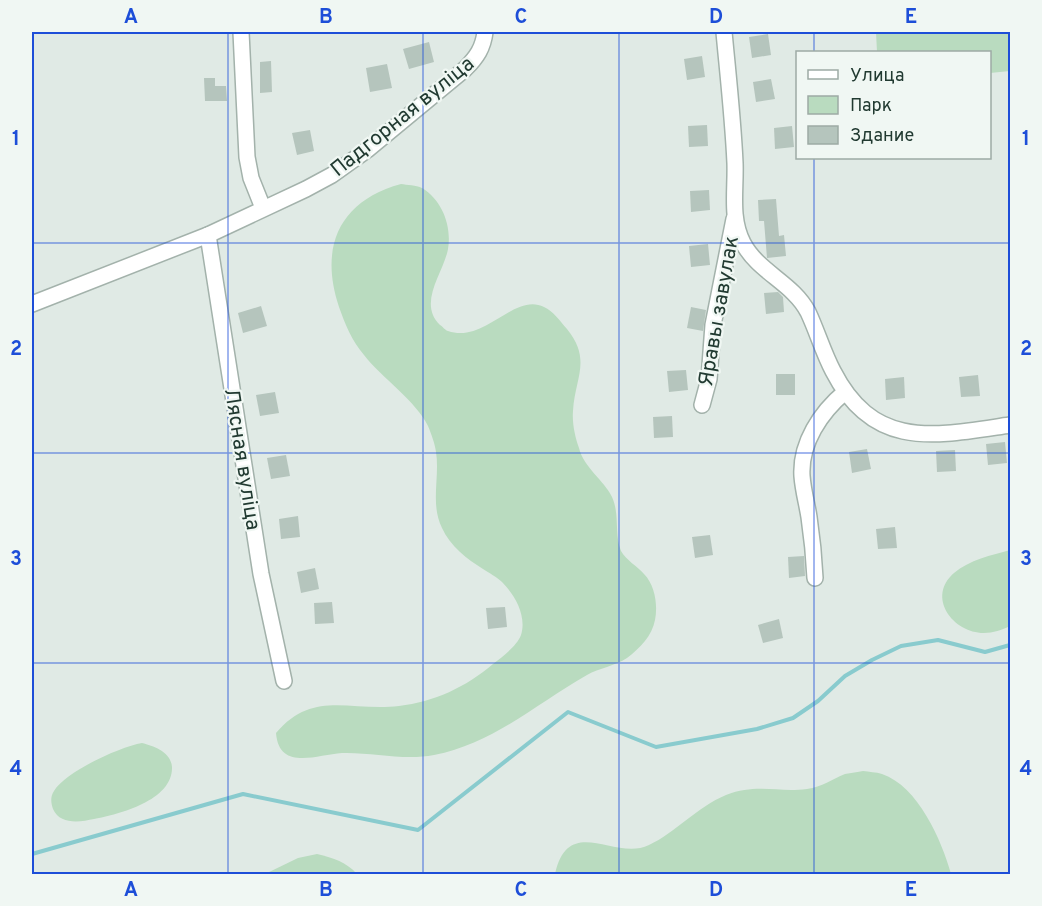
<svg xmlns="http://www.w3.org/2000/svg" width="1042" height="906" viewBox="0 0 1042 906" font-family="Overpass,sans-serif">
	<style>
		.green { fill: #b9dbbf }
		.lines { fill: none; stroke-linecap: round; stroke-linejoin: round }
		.stream { stroke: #89cbce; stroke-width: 4 }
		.building { fill: #b5c5bd }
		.minor-casing { stroke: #a3b2ab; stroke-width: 18 }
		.minor { stroke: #fff; stroke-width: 15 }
		.grid { fill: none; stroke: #1d4ed8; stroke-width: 1.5; stroke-opacity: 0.55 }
		.labels { text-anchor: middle; stroke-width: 4.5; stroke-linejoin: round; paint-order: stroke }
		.street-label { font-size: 21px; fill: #213a31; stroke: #f0f7f3 }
		.neatline { fill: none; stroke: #1d4ed8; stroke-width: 2 }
		.grid-label { font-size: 20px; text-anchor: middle; font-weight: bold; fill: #1d4ed8 }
	</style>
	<rect width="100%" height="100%" fill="#e0eae5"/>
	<g class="green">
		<path d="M876 32H1010V71L990 73V52H877Z"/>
		<path d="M401 184C407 185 416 185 422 188 442 200 452 226 448 249 444 272 417 303 440 325 442 326 446 331 448 331 485 344 514 292 544 307 553 311 560 321 567 329 592 360 575 377 573 411 572 423 575 437 579 448 584 468 604 480 612 497 620 514 614 534 621 551 626 560 637 566 644 574 655 585 658 605 655 620 652 636 640 648 627 658 615 666 599 668 587 675 536 704 494 743 434 755 404 761 372 752 342 753 316 755 279 771 276 733 313 689 351 712 399 706 434 702 466 687 493 664 502 657 517 646 521 635 527 616 515 595 502 582 497 577 489 573 483 569 467 559 450 546 442 528 430 504 440 477 436 452 435 444 431 433 428 426 417 402 381 377 364 355 352 341 345 324 339 307 319 247 339 201 401 184Z"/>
		<path d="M1010 550V626C1002 630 993 633 984 633 953 633 926 597 954 573 969 560 992 555 1010 550Z"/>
		<path d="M142 743C154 746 171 752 172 767 173 800 120 814 94 819 80 822 60 825 53 809 51 803 50 797 54 791 66 771 120 747 142 743Z"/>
		<path d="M863 771C869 772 876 772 882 774 918 786 942 841 951 874H555C569 813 615 862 649 845 675 833 697 807 726 795 758 783 777 793 807 789 822 787 832 779 845 774 851 773 858 772 863 771Z"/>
		<path d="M317 854C334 858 346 862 357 874H265L298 858Z"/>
	</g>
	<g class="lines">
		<path class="stream" d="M32 854 243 794 418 830 568 712 656 747 757 729 793 718 818 701 845 676 872 660 901 646 938 640 985 652 1010 645"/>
	</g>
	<g class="building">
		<path d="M768 34 771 55 752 58 749 37Z"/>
		<path d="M429 42 434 62 409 69 403 49Z"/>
		<path d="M702 56 705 77 687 80 684 59Z"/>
		<path d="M271 61 272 92 260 93V62Z"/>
		<path d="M387 64 392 88 370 92 366 68Z"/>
		<path d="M204 78H215V86H226L227 101H205Z"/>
		<path d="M771 79 775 99 756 102 753 82Z"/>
		<path d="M707 125 708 146 689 147 688 126Z"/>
		<path d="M792 126 794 147 775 149 774 128Z"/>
		<path d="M310 130 314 151 297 155 292 133Z"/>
		<path d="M709 190 710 210 691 212 690 191Z"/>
		<path d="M776 199 779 236 784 235 786 256 767 258 764 221H759L758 200Z"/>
		<path d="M708 244 710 265 691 267 689 246Z"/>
		<path d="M778 292 783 297 784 312 766 314 764 293Z"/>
		<path d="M261 306 267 326 243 333 238 313Z"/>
		<path d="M691 307 706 310 703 331 687 328Z"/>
		<path d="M686 370 688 390 669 392 667 371Z"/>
		<rect x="776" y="374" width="19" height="21"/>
		<path d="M978 375 980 396 961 397 959 377Z"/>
		<path d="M904 377 905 398 886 400 885 379Z"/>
		<path d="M275 392 279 413 260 416 256 395Z"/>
		<path d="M672 416 673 437 654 438 653 417Z"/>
		<path d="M1005 442 1007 463 988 465 986 444Z"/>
		<path d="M867 449 871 469 852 473 849 452Z"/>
		<path d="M955 450 956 471 937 472 936 451Z"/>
		<path d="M286 455 290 476 271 479 267 458Z"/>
		<path d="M298 516 300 537 281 539 279 519Z"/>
		<path d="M895 527 897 548 878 549 876 529Z"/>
		<path d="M710 535 713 555 695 558 692 537Z"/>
		<path d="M804 556 805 576 789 578 788 557Z"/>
		<path d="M315 568 319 589 301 593 297 572Z"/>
		<path d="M332 602 334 623 315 624 314 603Z"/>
		<path d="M505 607 507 627 488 629 486 608Z"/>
		<path d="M779 619 783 638 763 643 758 625Z"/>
	</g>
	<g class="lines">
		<defs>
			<g id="minor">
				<path d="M241 32 247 157 251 178 263 208"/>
				<path d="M724 32C728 75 733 119 735 163 736 190 730 218 743 243 758 272 793 283 808 312 817 331 823 352 833 371 874 451 935 436 1010 425"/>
				<path d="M208 235 261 574 284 681"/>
				<path d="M32 304 208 235 306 189 332 175 367 150 465 69C477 57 483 48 485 32"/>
				<path d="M702 405 709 379 713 325 734 219"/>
				<path d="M815 578C814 557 812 537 809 517 807 504 803 490 802 476 800 443 821 412 845 392"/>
			</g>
		</defs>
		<use href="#minor" class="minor-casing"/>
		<use href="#minor" class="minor"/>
	</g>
	<path class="grid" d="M228 32V874M423 32V874M619 32V874M814 32V52M814 158V874M32 243H1010M32 453H1010M32 663H1010"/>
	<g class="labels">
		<g class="street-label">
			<text transform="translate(402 116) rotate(-39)" y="7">Падгорная вуліца</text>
			<text transform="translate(718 311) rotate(-80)" y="7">Яравы завулак</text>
			<text transform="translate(243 459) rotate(81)" y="7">Лясная вуліца</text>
		</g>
	</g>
	<rect width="1042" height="906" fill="none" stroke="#f0f7f3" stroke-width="66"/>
	<rect x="796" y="51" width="195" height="108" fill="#f0f7f3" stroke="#9daba5" stroke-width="1.5"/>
	<rect x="808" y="70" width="30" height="9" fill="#ffffff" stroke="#9daba5" stroke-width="1.5"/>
	<text x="850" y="81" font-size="18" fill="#213a31">Улица</text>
	<rect x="808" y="96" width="30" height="18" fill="#b9dbbf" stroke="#9daba5" stroke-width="1.5"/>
	<text x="850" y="111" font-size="18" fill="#213a31">Парк</text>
	<rect x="808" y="126" width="30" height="18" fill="#b5c5bd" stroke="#9daba5" stroke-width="1.5"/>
	<text x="850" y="141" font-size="18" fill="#213a31">Здание</text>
	<rect x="33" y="33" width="976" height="840" class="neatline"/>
	<g class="grid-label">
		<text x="131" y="23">A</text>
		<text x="326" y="23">B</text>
		<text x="521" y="23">C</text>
		<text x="716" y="23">D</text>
		<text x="911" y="23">E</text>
		<text x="16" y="145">1</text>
		<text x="1026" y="145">1</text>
		<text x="16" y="355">2</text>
		<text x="1026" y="355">2</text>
		<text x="16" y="565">3</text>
		<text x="1026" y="565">3</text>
		<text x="16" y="775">4</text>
		<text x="1026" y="775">4</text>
		<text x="131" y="896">A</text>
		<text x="326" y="896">B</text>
		<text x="521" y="896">C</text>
		<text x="716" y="896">D</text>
		<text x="911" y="896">E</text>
	</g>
</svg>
